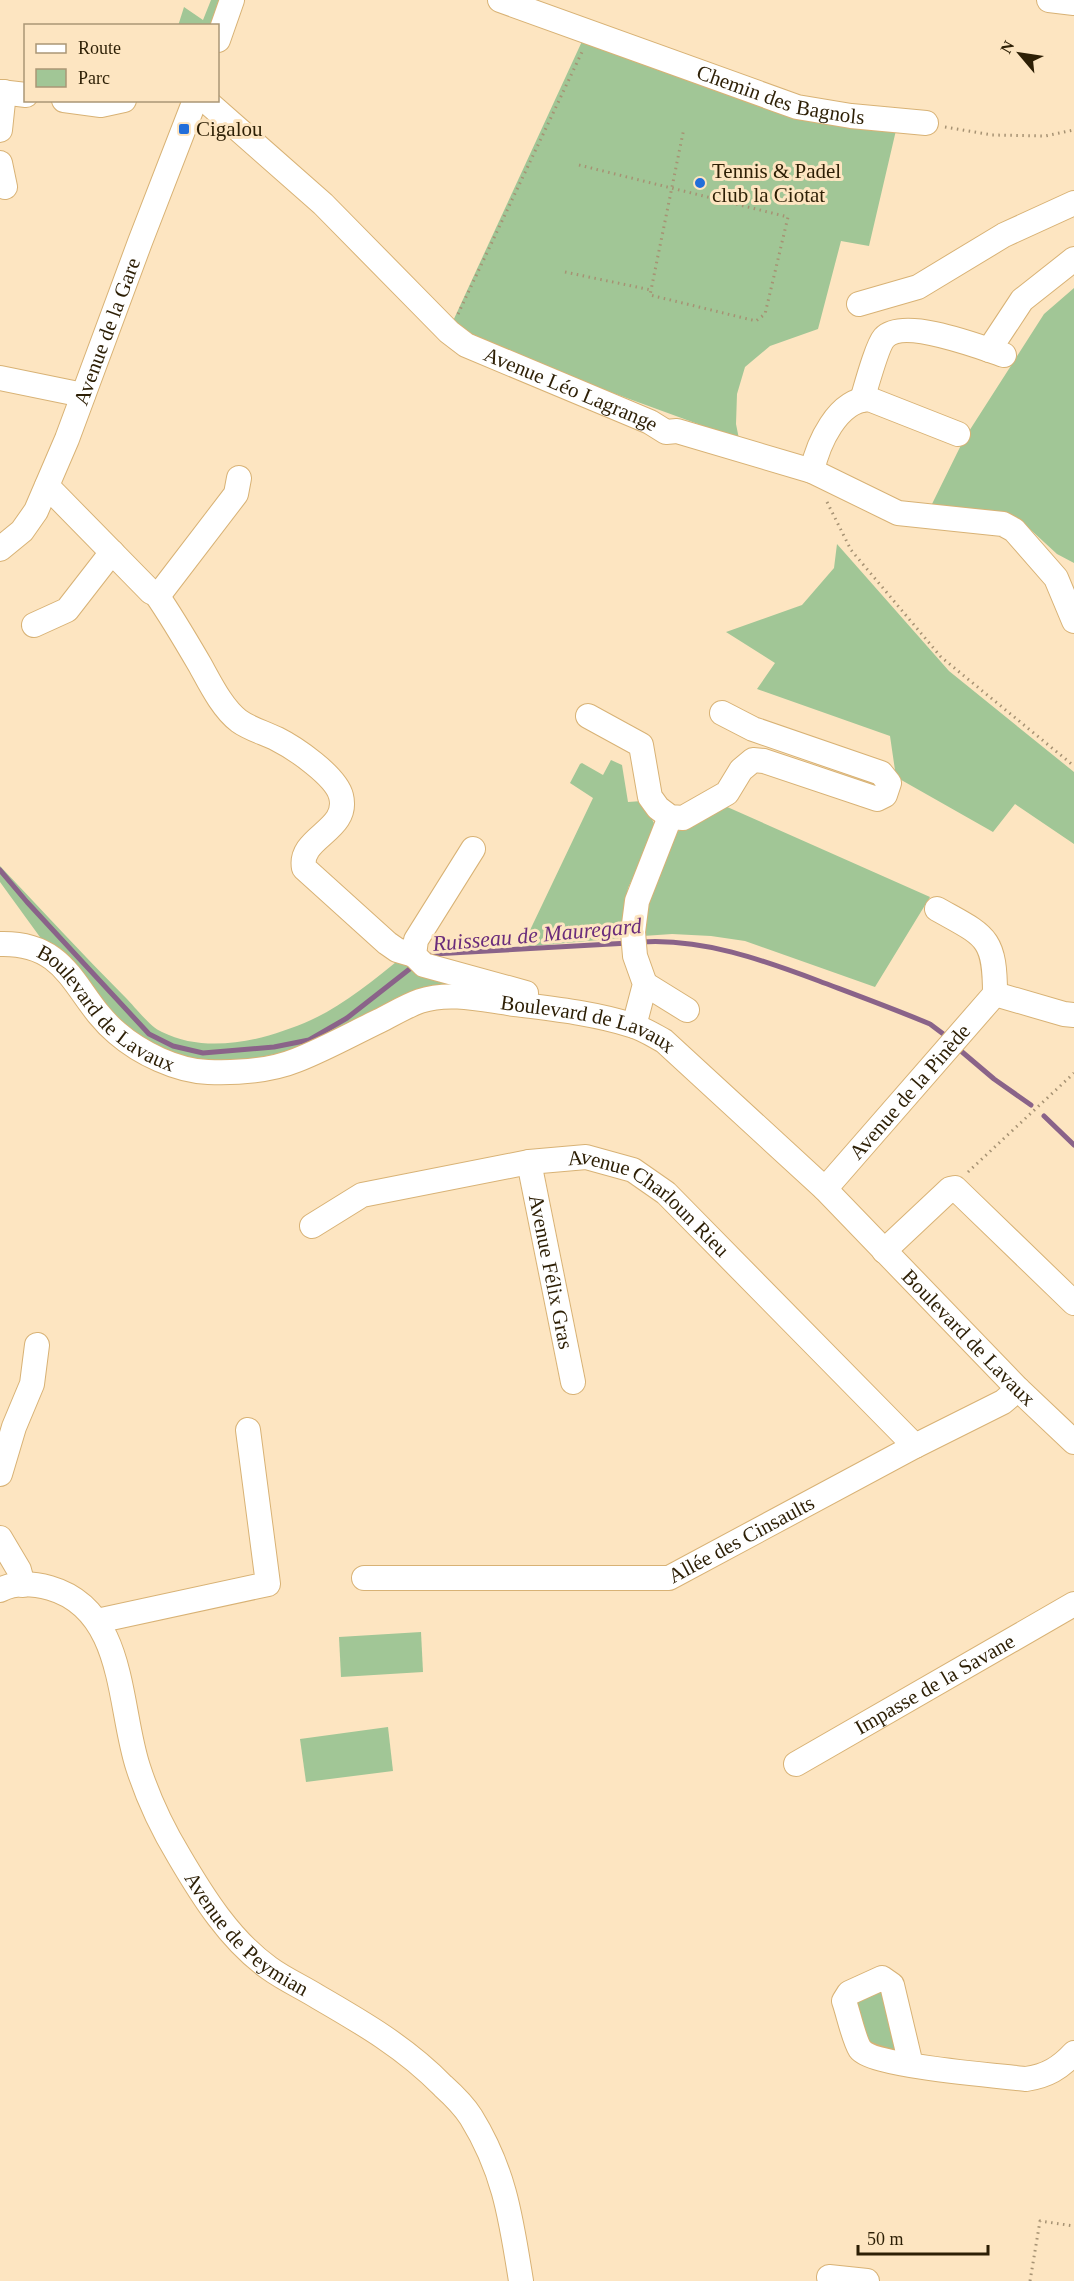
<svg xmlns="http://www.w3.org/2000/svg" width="1074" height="2281" viewBox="0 0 1074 2281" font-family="Georgia,serif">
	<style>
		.green { fill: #a1c696 }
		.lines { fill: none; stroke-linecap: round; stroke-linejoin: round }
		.stream { stroke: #8a6389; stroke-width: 5 }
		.minor-casing { stroke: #d8b275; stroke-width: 26 }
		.path { stroke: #a69273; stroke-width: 3; stroke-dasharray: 1.5 4.5; stroke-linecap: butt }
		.minor { stroke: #fff; stroke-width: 24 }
		.poi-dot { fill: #226eda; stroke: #fde5c1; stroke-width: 2 }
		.labels { text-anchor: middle; stroke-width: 6; stroke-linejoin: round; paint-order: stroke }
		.street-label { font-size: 21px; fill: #2d1f05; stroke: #fde5c1 }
		.poi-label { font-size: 21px; fill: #2d1f05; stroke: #fde5c1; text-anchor: start }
		.water-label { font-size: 22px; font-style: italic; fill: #6a2c7b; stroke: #fde5c1 }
	</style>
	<rect width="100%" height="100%" fill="#fde5c1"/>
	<g class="green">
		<path d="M211 0H226L216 25 178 26 184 7 203 20Z"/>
		<path d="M584 37 897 126 869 246 841 241 818 329 770 346 745 367 737 394 736 424 739 439 591 385 478 338 453 321Z"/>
		<path d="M1074 288V563L1057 554 1020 520 932 504 964 439 1044 314Z"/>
		<path d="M837 544 949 671 1074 772V844L1015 804 993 832 896 777 890 736 757 689 775 663 726 632 802 605 834 568Z"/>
		<path d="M611 760 622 765 628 802 642 801 654 823 652 837 628 888 620 938 522 947 593 798 570 783 580 764 582 763 603 775Z"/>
		<path d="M725 806 930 897 875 987 745 941 711 936 672 934 643 936V913L673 834Z"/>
		<path d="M0 866C42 910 83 955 126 998 135 1007 150 1027 162 1032 208 1055 266 1040 311 1020 342 1006 374 980 401 958L463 986 299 1049 247 1060 207 1061 181 1057 147 1042 120 1022 45 944 0 882Z"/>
		<path d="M421 1632 423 1672 341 1677 339 1637Z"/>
		<path d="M388 1727 393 1771 306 1782 300 1739Z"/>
		<path d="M879 1991 884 1993 896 2049 891 2054 870 2051 855 2000Z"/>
	</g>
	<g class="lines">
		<g class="stream">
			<path d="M0 870 27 902 149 1034 173 1046 203 1053 274 1047 309 1040 347 1018 416 964"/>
			<path d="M641 942C702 938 763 960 819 981 856 995 894 1009 930 1024L946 1036"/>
			<path d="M426 958 433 954 629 943"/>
			<path d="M961 1051 994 1079 1031 1105"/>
			<path d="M1044 1116 1074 1145"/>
		</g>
		<defs>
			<g id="minor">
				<path id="s1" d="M500 0 797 107 851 116 926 123"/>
				<path d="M1049 0 1074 3"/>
				<path d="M218 40 232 0"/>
				<path d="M0 92 26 95"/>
				<path d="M64 100 101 105 124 100"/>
				<path id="s2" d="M205 100 323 204 449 332 466 345 650 422 666 432 677 431 812 471 898 513 1003 524 1014 530 1056 578 1074 621"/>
				<path d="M0 130 4 92"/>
				<path d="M0 163 5 187"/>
				<path d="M859 304 918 287 1004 235 1074 203"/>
				<path d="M989 350 1022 300 1074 259"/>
				<path d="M0 378 83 395"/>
				<path d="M862 400C866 387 877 346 884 338 903 317 980 347 1004 355"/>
				<path d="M812 471C818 444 837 400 869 399L958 434"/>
				<path d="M47 486 151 592 156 594 161 592 236 494 239 478"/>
				<path id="s3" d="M0 549 22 531 36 511 67 439 140 242 195 100"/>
				<path d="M156 594C172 617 186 641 200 665 210 683 222 708 239 721 250 729 265 733 277 739 295 748 336 776 341 796 350 831 298 837 304 868L387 943 397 950 414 955"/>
				<path d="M34 625 67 610 112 552"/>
				<path d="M588 716 641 745 650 797 658 808 670 817 683 818 727 793 741 770 753 760 764 761 877 799 885 795 889 783 881 773 753 729 722 713"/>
				<path d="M473 849 416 940 414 955 424 965 526 993"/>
				<path id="s4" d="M0 944C71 942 74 997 117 1033 140 1053 177 1071 208 1072 236 1073 270 1071 297 1060 325 1049 352 1034 379 1021 393 1014 406 1006 420 1001 450 991 484 1000 515 1004 553 1009 593 1013 631 1025 642 1028 653 1035 664 1041L825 1189 1018 1389 1074 1442"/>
				<path d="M645 984 687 1010"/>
				<path d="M995 994 1064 1014 1074 1015"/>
				<path d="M634 1026 645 984 635 956 633 932 637 901 670 817"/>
				<path id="s5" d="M529 1162 573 1382"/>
				<path id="s6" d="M825 1189 995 994C995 936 985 936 937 909"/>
				<path id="s7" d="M312 1226 362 1195 529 1162 586 1157 633 1170 666 1193 915 1446"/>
				<path d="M884 1251 950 1189 955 1188 1074 1303"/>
				<path d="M0 1474 14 1427 32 1384 37 1345"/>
				<path d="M0 1538 19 1570 23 1585"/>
				<path id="s8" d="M364 1578H669L915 1446 1003 1402 1018 1389"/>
				<path id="s9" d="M0 1590C15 1582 35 1584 50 1588 126 1610 118 1706 138 1767 148 1798 162 1828 179 1856 203 1897 230 1940 269 1968 284 1979 302 1987 318 1997 363 2023 406 2048 443 2086 453 2095 464 2106 471 2117 505 2172 511 2219 521 2281"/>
				<path d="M97 1621 268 1584 248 1430"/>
				<path id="s10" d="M796 1764 1074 1604"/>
				<path d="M911 2065 892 1985 882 1978 849 1993 844 2001C848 2012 854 2040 860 2049 872 2066 1000 2076 1026 2079 1047 2076 1060 2068 1074 2053"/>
				<path d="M829 2277 867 2281"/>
			</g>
		</defs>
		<use href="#minor" class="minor-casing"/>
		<g class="path">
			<path d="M945 127 992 135 1045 136 1074 130"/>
			<path d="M579 165 788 217 765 314 756 321 650 295 684 128"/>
			<path d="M565 272 651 290"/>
			<path d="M458 314 582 52"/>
			<path d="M827 502 851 550 941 657 1074 766"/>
			<path d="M968 1172 1074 1073"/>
			<path d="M1030 2281 1040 2221 1074 2226"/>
		</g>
		<use href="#minor" class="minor"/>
	</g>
	<g class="poi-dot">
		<rect x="178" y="123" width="12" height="12" rx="3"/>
		<circle cx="700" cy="183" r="6"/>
	</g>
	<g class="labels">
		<g class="street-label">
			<text dy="7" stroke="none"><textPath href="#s1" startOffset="297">Chemin des Bagnols</textPath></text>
			<text dy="7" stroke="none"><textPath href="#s3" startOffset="246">Avenue de la Gare</textPath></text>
			<text dy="7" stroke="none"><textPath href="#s2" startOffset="472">Avenue Léo Lagrange</textPath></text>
			<text dy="7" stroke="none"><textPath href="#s4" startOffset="130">Boulevard de Lavaux</textPath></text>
			<text dy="7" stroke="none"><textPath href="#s4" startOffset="654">Boulevard de Lavaux</textPath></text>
			<text dy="7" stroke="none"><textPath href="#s6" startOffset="129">Avenue de la Pinède</textPath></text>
			<text dy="7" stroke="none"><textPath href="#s7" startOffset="364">Avenue Charloun Rieu</textPath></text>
			<text dy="7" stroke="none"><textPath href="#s5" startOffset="112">Avenue Félix Gras</textPath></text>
			<text dy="7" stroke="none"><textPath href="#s4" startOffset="1158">Boulevard de Lavaux</textPath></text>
			<text dy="7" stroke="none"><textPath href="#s8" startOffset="387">Allée des Cinsaults</textPath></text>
			<text dy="7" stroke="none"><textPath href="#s10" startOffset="160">Impasse de la Savane</textPath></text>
			<text dy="7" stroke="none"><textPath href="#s9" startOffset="465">Avenue de Peymian</textPath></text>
		</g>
		<g class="poi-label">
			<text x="196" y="136">Cigalou</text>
			<text x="712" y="178">Tennis &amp; Padel<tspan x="712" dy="24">club la Ciotat</tspan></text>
		</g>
		<g class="water-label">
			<text transform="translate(537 934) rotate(-5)" y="8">Ruisseau de Mauregard</text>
		</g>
	</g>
	<rect x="24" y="24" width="195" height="78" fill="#fde5c1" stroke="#aa9676" stroke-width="1.5"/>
	<rect x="36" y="44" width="30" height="9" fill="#ffffff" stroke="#aa9676" stroke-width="1.5"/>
	<text x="78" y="54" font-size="18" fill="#2d1f05">Route</text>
	<rect x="36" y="69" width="30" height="18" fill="#a1c696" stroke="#aa9676" stroke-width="1.5"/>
	<text x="78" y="84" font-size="18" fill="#2d1f05">Parc</text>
	<g transform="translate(1020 54) rotate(299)" stroke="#fde5c1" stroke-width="4.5" paint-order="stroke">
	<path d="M0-4.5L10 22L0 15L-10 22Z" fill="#2d1f05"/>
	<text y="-9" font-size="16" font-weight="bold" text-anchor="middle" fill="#2d1f05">N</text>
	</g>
	<path d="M858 2245v9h130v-9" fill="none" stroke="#2d1f05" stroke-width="3"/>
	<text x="867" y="2245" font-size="18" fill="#2d1f05" stroke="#fde5c1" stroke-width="4.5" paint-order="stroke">50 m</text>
</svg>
